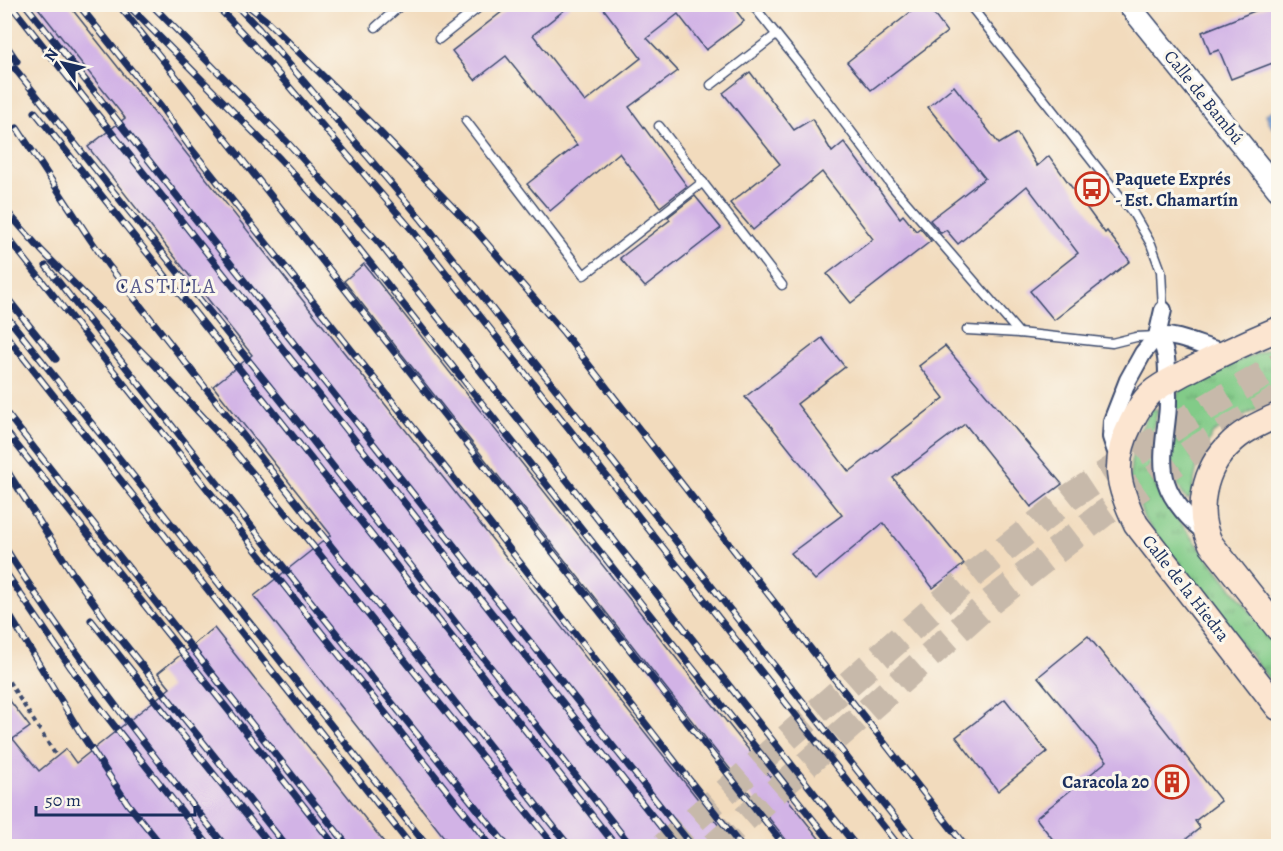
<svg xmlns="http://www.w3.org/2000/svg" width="1283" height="851" viewBox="0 0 1283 851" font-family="Alegreya,serif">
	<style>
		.grass { fill: url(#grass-tufts); stroke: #4e7d73; stroke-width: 1.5 }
		.water { fill: url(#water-rules); stroke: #496ca0; stroke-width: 1.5 }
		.building { fill: #d2b3e6 }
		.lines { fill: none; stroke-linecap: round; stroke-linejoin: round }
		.primary-tunnel { stroke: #c7b9aa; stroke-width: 27; stroke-dasharray: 27 14; stroke-linecap: butt }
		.service-casing { stroke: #3b496c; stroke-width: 11 }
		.minor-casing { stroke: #3b496c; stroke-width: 20 }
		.tertiary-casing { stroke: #3b496c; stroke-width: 24 }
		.secondary-casing { stroke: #3b496c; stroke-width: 27 }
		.path { stroke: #3b496c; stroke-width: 4; stroke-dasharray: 4.5 4.5; stroke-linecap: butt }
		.service { stroke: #fff; stroke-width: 8 }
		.minor { stroke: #fff; stroke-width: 16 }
		.tertiary { stroke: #fff; stroke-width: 21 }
		.secondary { stroke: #fce5d0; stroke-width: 24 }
		.rail-casing { stroke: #1b2f5e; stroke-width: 7 }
		.rail { stroke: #fbf7ec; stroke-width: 4.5; stroke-dasharray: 14; stroke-linecap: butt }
		.labels { text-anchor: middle; stroke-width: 6; stroke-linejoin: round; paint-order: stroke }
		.street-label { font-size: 18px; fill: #1b2f5e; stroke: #fbf7ec }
		.poi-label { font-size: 18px; font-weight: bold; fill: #1b2f5e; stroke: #fbf7ec; text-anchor: start }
		.quarter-label { font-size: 21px; letter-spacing: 1.5px; fill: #5b5d8e; stroke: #fbf7ec }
	</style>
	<defs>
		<pattern id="grass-tufts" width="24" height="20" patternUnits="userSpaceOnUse" patternTransform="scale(1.5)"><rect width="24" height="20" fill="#82cb88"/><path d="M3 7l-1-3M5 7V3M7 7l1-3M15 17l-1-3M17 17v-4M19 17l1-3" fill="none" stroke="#6aa572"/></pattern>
		<pattern id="water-rules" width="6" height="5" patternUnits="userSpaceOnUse" patternTransform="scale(1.5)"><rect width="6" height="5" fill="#77a8e2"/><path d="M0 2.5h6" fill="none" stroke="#6189ba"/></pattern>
	</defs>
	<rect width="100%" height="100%" fill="#fbf7ec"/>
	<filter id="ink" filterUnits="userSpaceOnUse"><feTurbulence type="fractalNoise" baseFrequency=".0167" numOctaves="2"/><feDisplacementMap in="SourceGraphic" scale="12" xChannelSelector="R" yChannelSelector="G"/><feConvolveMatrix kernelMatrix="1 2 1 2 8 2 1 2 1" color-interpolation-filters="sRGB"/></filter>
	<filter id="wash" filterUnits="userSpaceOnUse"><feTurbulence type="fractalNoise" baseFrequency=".008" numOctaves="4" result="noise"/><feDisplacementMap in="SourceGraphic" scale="24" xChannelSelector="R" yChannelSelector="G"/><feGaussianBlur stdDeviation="1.35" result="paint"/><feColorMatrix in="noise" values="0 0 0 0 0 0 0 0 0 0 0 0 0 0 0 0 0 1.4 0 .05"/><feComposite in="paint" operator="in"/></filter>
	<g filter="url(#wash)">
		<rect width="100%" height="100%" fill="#f2dbbd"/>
		<g class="grass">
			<path d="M1278 345V398L1213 433 1198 462 1191 496 1188 499 1184 497 1174 476 1169 450 1171 420 1178 393 1183 385 1189 381Z"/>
			<path d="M1151 409 1158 410C1154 425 1148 442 1149 458 1149 472 1156 486 1162 499L1278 647V691L1144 519 1130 478 1131 462 1136 439Z"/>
		</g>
		<path class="water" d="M1278 108V125L1272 128 1266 114Z"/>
		<g id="blocks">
			<g class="building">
				<path d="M35 4H68L735 846H451L254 596 331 535 213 386 252 355 88 147 125 118Z"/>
				<path d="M512 4H572L533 35 585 102 641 58 600 4H731L744 21 706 50 678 14 647 38 678 71 629 107 687 186 660 207 619 153 550 211 527 184 577 145 506 56 475 80 452 51Z"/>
				<path d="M921 4H926L947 32 871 90 847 62Z"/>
				<path d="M1272 4H1278V61L1231 79 1219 50 1210 53 1202 32Z"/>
				<path d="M750 72 794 130 812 119 832 152 844 142 900 218 903 215 916 231 920 228 931 241 851 303 827 274 873 239 822 172 753 230 730 203 780 164 723 93Z"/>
				<path d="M954 86 999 144 1017 133 1037 166 1049 156 1105 233 1107 231 1130 261 1054 320 1030 291 1078 253 1027 186 958 244 946 230 941 233 930 220 985 178 928 107Z"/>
				<path d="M695 196 721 228 645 287 620 258 670 220 668 217Z"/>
				<path d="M364 264 825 846H791L344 281Z"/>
				<path d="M822 338 845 367 797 404 849 472 944 398 919 366 945 346 1062 484 1031 507 965 424 893 478 964 564 933 588 883 523 815 580 791 553 842 515 770 425 745 397Z"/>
				<path d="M214 628 387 846H4V693L30 727 13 739 39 771 66 749 76 763 170 688 158 673Z"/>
				<path d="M1088 636 1158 721 1221 801 1195 821 1200 828 1177 846H1058L1036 818 1107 761 1038 677Z"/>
				<path d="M1005 699 1047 752 998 791 956 737Z"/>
			</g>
		</g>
	</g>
	<g filter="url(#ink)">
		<use href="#blocks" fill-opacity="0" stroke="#3b496c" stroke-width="1.5"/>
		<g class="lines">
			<g class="primary-tunnel">
				<path d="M664 846 970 577 1070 497 1190 417 1278 366"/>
				<path d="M714 846 989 603 1103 514 1197 448 1278 399"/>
			</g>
			<defs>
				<g id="service">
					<path d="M752 4 804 69 892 186 1019 333"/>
					<path d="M969 4 1133 213 1151 244 1161 271 1163 310"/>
					<path d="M376 27 402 4"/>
					<path d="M439 39 483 4"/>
					<path d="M711 85 776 35"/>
					<path d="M466 121 584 275 703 182"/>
					<path d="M659 126 782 285"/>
					<path d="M967 330 1019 333 1112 343 1136 337 1157 336"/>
				</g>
				<g id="minor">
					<path d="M1157 336C1166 348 1167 360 1167 375 1168 389 1169 403 1167 417 1165 438 1160 461 1166 482 1172 501 1190 521 1206 533"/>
					<path d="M1157 336C1179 334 1201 347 1223 352"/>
					<path d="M1119 457 1115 449 1111 437 1112 421 1128 380 1143 353 1157 336 1163 310"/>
				</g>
				<path id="tertiary" d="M1128 4 1278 190"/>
				<g id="secondary">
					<path d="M1278 329C1247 342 1217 356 1186 372 1175 378 1161 384 1151 393 1142 401 1136 413 1131 423 1111 463 1118 487 1136 524L1278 708"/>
					<path d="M1278 415C1262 423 1243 430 1230 444 1204 468 1194 512 1211 544L1278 629"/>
				</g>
			</defs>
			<use href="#service" class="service-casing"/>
			<use href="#minor" class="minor-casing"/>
			<use href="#tertiary" class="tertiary-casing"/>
			<use href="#secondary" class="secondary-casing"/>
			<path class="path" d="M4 674 57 757"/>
			<use href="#service" class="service"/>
			<use href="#minor" class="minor"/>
			<use href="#tertiary" class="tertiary"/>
			<use href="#secondary" class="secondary"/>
			<defs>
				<g id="rail">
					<path d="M10 4 676 846"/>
					<path d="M25 4 692 846"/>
					<path d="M78 4 161 107 189 146 483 515 741 846"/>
					<path d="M118 4 264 187 785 846"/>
					<path d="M127 4 280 159 341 226 834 846"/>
					<path d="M151 4 288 143 380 244 856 846"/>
					<path d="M215 4 250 41 412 230 899 846"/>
					<path d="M235 4 259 29 422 220 917 846"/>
					<path d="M246 4 267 21 376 128 477 232 564 333 965 846"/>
					<path d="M4 42 17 61"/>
					<path d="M4 55 302 427 631 846"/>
					<path d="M35 112 386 553 616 846"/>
					<path d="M17 128 90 239 108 265 569 846"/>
					<path d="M4 208 41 250 154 364 231 447 313 546 554 846"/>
					<path d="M4 233 491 846"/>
					<path d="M46 266 320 613 507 846"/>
					<path d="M4 294 56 359"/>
					<path d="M4 313 427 846"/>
					<path d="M4 333 411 846"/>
					<path d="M4 410 348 846"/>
					<path d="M4 429 233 716 335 846"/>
					<path d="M4 466 73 574 108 623 286 846"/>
					<path d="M4 546C71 651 148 749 225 846"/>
					<path d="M4 570 71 668 105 714 209 846"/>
					<path d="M4 606 80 732 128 804 162 846"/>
					<path d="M91 620 271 846"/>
				</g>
			</defs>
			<use href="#rail" class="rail-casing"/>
			<use href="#rail" class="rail"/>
		</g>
	</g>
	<defs>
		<symbol id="bus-ring" viewBox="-11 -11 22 22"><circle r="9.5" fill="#fbf7ec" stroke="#c8321e" stroke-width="1.5"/><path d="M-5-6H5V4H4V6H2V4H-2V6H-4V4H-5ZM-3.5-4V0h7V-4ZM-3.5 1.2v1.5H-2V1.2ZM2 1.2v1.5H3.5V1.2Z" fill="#c8321e"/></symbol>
		<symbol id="building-ring" viewBox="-11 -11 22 22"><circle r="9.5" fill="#fbf7ec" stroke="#c8321e" stroke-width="1.5"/><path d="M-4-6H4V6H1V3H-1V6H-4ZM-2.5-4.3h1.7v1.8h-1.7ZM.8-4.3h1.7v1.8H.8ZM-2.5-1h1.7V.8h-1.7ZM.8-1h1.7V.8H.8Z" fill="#c8321e"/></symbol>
	</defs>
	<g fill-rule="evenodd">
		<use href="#bus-ring" x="1073" y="170" width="38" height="38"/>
		<use href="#building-ring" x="1153" y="763" width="38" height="38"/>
	</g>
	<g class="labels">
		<g class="street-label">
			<text transform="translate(1204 97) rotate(51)" y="6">Calle de Bambú</text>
			<text transform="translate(1186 588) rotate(52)" y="6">Calle de la Hiedra</text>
		</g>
		<g class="poi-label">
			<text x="1115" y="185">Paquete Exprés<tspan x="1115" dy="21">- Est. Chamartín</tspan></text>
			<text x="1149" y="788" text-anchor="end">Caracola 20</text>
		</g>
		<g class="quarter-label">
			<text x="166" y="293">CASTILLA</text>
		</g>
	</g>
	<rect width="1283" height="851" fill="none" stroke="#fbf7ec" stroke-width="24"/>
	<g transform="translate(63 63) rotate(304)" stroke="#fbf7ec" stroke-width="4.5" paint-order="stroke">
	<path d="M0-4.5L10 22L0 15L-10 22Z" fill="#1b2f5e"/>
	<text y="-9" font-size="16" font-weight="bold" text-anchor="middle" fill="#1b2f5e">N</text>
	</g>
	<path d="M36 806v9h159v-9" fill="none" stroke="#1b2f5e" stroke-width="3"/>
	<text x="45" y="806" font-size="18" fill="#1b2f5e" stroke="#fbf7ec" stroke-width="4.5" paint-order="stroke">50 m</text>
</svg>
